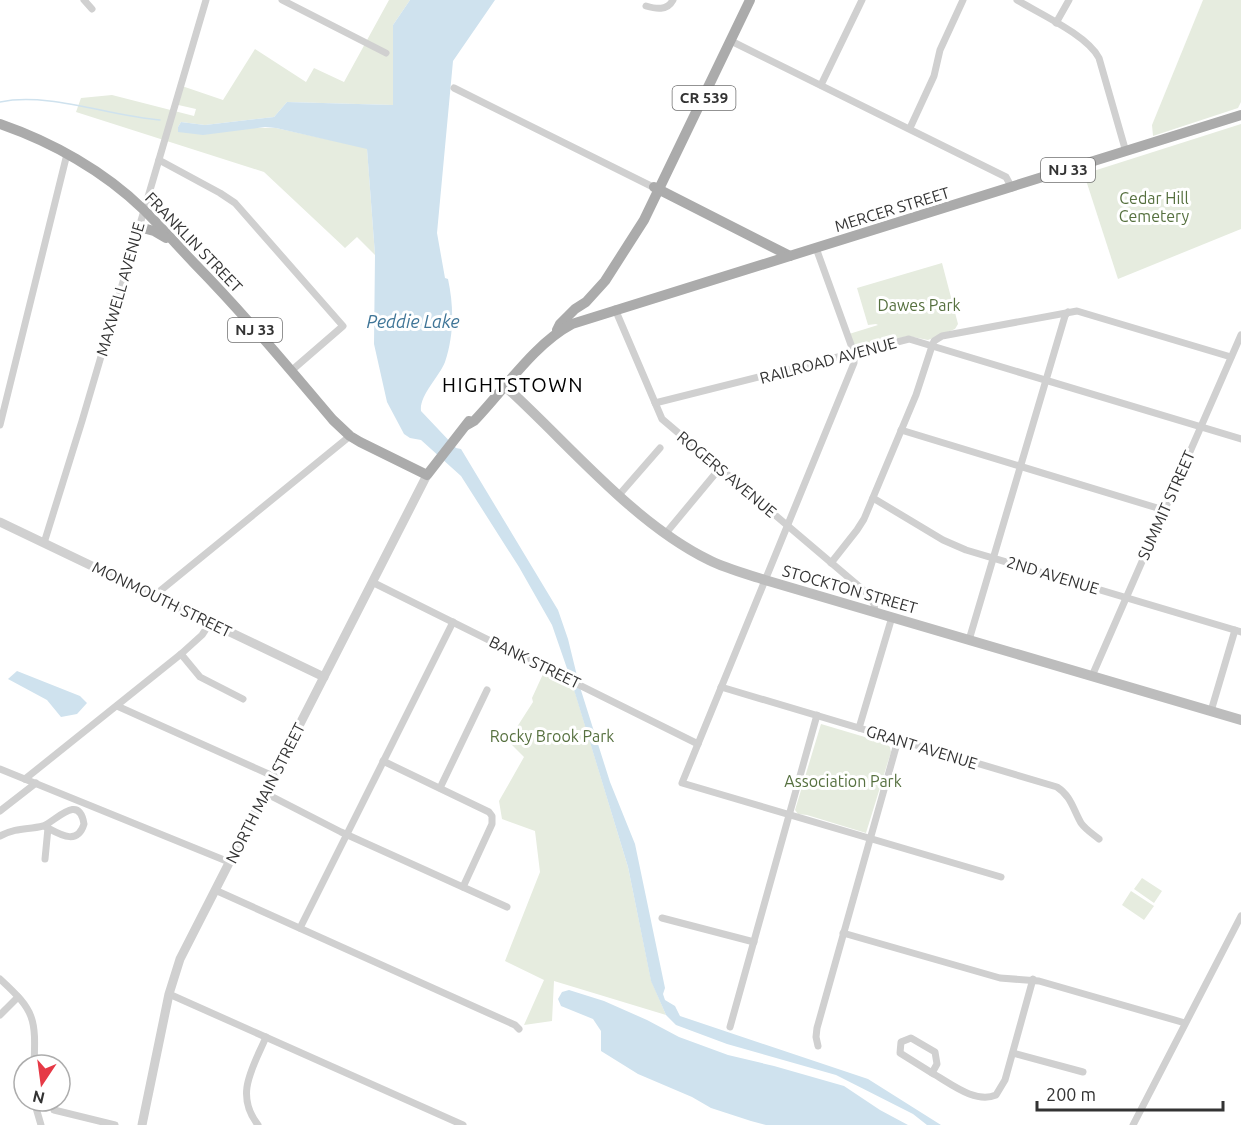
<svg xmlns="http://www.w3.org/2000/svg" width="1241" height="1125" viewBox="0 0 1241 1125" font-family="Ubuntu,sans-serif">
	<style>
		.green { fill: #e6ecdf }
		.water { fill: #cfe2ee }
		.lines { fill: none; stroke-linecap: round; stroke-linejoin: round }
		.stream { stroke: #cfe2ee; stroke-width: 1.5 }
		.minor { stroke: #d0d0d0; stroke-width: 7 }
		.tertiary { stroke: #d0d0d0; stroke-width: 9 }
		.secondary { stroke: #bdbdbd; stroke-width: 10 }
		.primary { stroke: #ababab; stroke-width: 10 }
		.labels { text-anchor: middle; stroke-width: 6; stroke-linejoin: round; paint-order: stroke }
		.shield { fill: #fff; stroke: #707070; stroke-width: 1.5 }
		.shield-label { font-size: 15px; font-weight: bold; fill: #333 }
		.park-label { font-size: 16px; fill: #56703f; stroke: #fff }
		.street-label { font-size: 16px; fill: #333; stroke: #fff }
		.water-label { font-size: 18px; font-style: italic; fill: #3f7597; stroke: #fff }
		.quarter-label { font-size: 20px; letter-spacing: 1.5px; fill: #000; stroke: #fff }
	</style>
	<rect width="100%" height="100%" fill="#fff"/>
	<g class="green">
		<path d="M389 0H410L393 25V105L287 102 274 117 205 125 181 122 178 127 276 128 367 148 375 255 357 237 345 248 264 172 76 112 81 98 112 95 194 116 196 109 174 104 179 85 223 100 255 49 306 82 314 68 344 82Z"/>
		<path d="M1203 0H1241V102L1238 108 1153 136 1152 125Z"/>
		<path d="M1241 124V229L1118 279 1084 174Z"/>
		<path d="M942 263 958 324 955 329 928 340 908 336 855 349 849 334 878 325 876 324 868 325 857 288Z"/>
		<path d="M543 674 574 689 628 867 651 980 666 1015 554 981 552 1021 524 1025 544 980 505 961 540 872 535 831 502 819 499 801 524 757 508 741 533 702 532 698Z"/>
		<path d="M821 724 885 743 890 747 891 752 866 833 807 815 798 814 795 810Z"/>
		<path d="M1142 878 1162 891 1154 903 1134 889Z"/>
		<path d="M1131 891 1154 906 1144 920 1122 905Z"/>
	</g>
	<g class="water">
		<path d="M410 0H495L453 61 437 233 445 278 448 279C454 307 454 335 445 362 439 377 419 396 421 411L456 448 461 449 558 610 568 639 579 684 610 782 635 844 665 988 663 994 665 1000 675 1006 680 1016 868 1079 941 1125H927L913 1114 836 1075 727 1044 676 1025 666 1015 651 981 628 867 571 680 552 625 519 567 461 476 421 440 410 438 404 434 387 402 374 344 375 255 367 149 276 128 265 127 203 135 178 132V127L181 122 205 125 274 117 287 102 393 105V25Z"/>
		<path d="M17 671 80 696 87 703 77 714 61 717 47 700 8 679Z"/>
		<path d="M569 990 604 1001 647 1020 679 1037 728 1055 774 1066 844 1086 880 1110 908 1125H766L751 1121 711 1108 692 1097 638 1074 601 1051V1031L593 1019 561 1006 558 999 562 992Z"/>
	</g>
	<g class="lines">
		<path class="stream" d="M0 102C49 92 109 116 160 120"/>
		<g class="minor">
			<path d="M84 0 92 9"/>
			<path d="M282 0 386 53"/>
			<path d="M1017 0C1040 14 1087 35 1099 58L1126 152"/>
			<path d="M646 6C656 9 667 11 673 0"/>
			<path d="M1056 23 1069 0"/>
			<path d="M731 41 1006 177 1012 188"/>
			<path d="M821 85 862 0"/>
			<path d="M454 88 653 187"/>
			<path d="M910 128 934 76 940 50 963 0"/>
			<path d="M159 160 220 193 235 203 343 326 291 371"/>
			<path d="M816 248 854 353V363L682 783 1001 877"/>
			<path d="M615 309 662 419 868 594 874 604 875 612"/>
			<path d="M655 403 909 339 1241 439"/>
			<path d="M0 425 67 154"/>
			<path d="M901 430 1164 510"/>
			<path d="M619 495 660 448"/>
			<path d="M873 498 943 540 966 550 1241 632"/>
			<path d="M666 533 720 468"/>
			<path d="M44 543 82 421 206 0"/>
			<path d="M831 563 857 530 864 519 916 395 932 346 934 341 942 336 1077 311 1231 357"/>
			<path d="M372 582 698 744"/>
			<path d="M155 595 350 436"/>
			<path d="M969 640 1065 316 1068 312"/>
			<path d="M181 654 200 677 243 699"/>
			<path d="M1092 676 1241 335"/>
			<path d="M721 687 1057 787C1071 796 1073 809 1081 823 1086 830 1093 834 1099 839"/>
			<path d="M117 706 273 776"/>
			<path d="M1211 711 1235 630"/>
			<path d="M859 728 892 617"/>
			<path d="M383 761 489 812 492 816V824L463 887"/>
			<path d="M0 769 229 862"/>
			<path d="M25 779 181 654 202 635 210 623"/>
			<path d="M440 788 487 690"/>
			<path d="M265 793 341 832 507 907"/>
			<path d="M0 811 36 783"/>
			<path d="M0 836C18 827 27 830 43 826 55 822 79 792 84 824 77 847 58 833 44 826"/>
			<path d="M45 859 48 828"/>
			<path d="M215 890 515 1025 519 1029"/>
			<path d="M662 918 754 942"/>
			<path d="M300 928 453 622"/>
			<path d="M843 933 1000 978 1039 981 1185 1023"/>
			<path d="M0 979C35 1011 36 1018 34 1065"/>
			<path d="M169 994 463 1125"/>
			<path d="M0 1015 18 997"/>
			<path d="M730 1027 817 715"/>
			<path d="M911 1038 935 1052 937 1064 932 1073 900 1053 901 1042Z"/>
			<path d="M818 1046 816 1037 817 1028 898 740"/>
			<path d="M1013 1053 1083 1072"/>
			<path d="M932 1073C950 1083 975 1104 996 1095L1005 1080 1033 979"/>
			<path d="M34 1101 41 1125"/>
			<path d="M54 1110 115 1125"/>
			<path d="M258 1125C234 1094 253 1068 266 1037"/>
			<path d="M1133 1125 1241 916"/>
		</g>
		<g class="tertiary">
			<path d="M0 522 324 677"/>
			<path d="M142 1125 169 994 180 959 427 475"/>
		</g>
		<path class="secondary" d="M505 386C568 443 633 523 709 560 727 569 747 574 765 580L1241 720"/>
		<g class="primary">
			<path d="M0 124C52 142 104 171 144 210 161 227 177 245 194 263 243 313 288 367 333 420L350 436 360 442 427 475 469 421"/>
			<path d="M654 187 790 256"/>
			<path d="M139 227 154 231 166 238"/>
			<path d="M557 330 560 324 575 309 586 302 605 281 644 220 750 0"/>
			<path d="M467 425 474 421C504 390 534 344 572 324L1241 115"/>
		</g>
	</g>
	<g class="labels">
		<g class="shield">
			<rect x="672.5" y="86" width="63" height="24" rx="4.5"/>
			<rect x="1041" y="158" width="54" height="24" rx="4.5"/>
			<rect x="228" y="318" width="54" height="24" rx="4.5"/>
		</g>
		<g class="shield-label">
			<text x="704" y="103">CR 539</text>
			<text x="1068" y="175">NJ 33</text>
			<text x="255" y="335">NJ 33</text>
		</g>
		<g class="park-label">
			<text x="1154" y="204">Cedar Hill<tspan x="1154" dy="18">Cemetery</tspan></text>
			<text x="919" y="311">Dawes Park</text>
			<text x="552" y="742">Rocky Brook Park</text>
			<text x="843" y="787">Association Park</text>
		</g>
		<g class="street-label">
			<text transform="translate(892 209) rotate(-17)" y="6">MERCER STREET</text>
			<text transform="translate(194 242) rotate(46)" y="6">FRANKLIN STREET</text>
			<text transform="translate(120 289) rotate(-74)" y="6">MAXWELL AVENUE</text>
			<text transform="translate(828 360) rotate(-15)" y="6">RAILROAD AVENUE</text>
			<text transform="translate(727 474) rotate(40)" y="6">ROGERS AVENUE</text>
			<text transform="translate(1166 505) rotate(-66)" y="6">SUMMIT STREET</text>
			<text transform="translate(1053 575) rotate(17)" y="6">2ND AVENUE</text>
			<text transform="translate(850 589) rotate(16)" y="6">STOCKTON STREET</text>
			<text transform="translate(162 599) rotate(26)" y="6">MONMOUTH STREET</text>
			<text transform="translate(535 662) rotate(26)" y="6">BANK STREET</text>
			<text transform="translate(922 747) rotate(17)" y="6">GRANT AVENUE</text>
			<text transform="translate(265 793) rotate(-63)" y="6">NORTH MAIN STREET</text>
		</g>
		<g class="water-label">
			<text x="413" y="328">Peddie Lake</text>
		</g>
		<g class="quarter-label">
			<text x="513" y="392">HIGHTSTOWN</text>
		</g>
	</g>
	<g transform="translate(42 1083) rotate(193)"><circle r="28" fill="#ffffff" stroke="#adadad" stroke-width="1.5"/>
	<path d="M0-4.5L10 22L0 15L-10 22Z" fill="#e63946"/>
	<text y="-9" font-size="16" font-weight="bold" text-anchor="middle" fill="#333333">N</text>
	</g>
	<path d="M1037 1101v9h186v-9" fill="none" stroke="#333333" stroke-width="3"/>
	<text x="1046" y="1101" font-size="18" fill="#333333" stroke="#ffffff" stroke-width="4.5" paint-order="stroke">200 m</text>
</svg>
